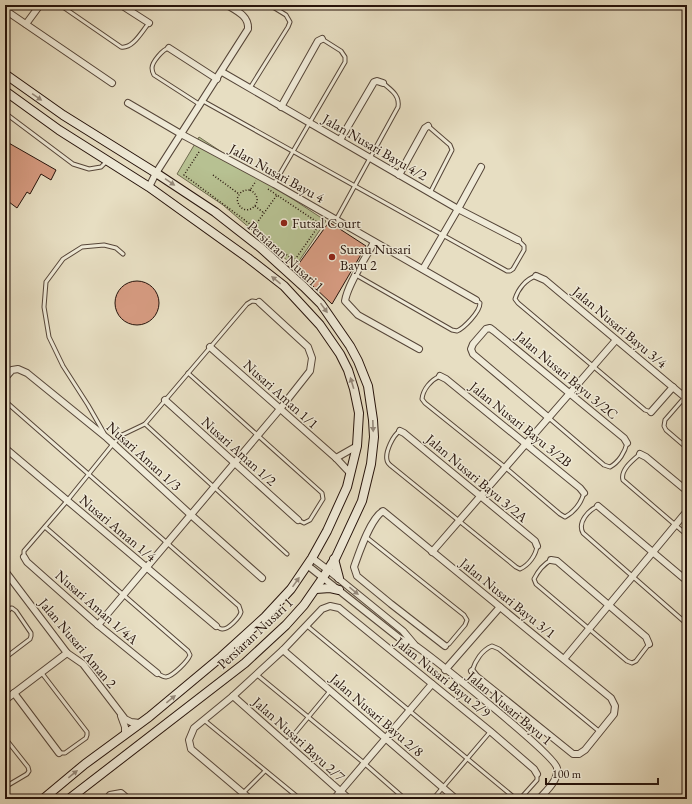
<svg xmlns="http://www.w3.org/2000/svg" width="692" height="804" viewBox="0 0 692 804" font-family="'EB Garamond',serif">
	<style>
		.green { fill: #b7c192; stroke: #6e6a4e }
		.building { fill: #d69b81; stroke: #26130b }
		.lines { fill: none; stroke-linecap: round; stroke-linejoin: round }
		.lane-casing { stroke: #564639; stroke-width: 5 }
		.street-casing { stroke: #564639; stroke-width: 8 }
		.secondary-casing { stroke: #26130b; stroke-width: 10 }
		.path { stroke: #26130b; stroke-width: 1.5; stroke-dasharray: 1 2; stroke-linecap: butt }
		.lane { stroke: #efead7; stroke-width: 3 }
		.street { stroke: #efead7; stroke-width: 6 }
		.secondary { stroke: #efead7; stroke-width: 8 }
		.oneway { fill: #95897b }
		.poi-dot { fill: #8f2418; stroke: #efead7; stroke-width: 1.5 }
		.labels { text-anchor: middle; stroke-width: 3; stroke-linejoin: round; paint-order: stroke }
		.street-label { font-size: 14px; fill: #26130b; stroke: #efead7 }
		.poi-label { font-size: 14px; fill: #26130b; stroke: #efead7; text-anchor: start }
	</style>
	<rect width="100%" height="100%" fill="#e7dec2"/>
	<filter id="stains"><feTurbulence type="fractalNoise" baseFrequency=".005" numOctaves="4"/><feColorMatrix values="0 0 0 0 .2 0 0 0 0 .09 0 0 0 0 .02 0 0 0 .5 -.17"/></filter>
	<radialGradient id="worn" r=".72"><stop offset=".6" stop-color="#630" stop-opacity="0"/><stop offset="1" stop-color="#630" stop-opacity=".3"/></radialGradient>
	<path class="green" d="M199 137 326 221 295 267 223 205 177 174Z"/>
	<g class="building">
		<path d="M7 142 56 170 51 180 41 174 30 194 27 192 17 208 5 199V146Z"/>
		<path d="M329 222 366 246 332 304 295 269Z"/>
		<circle cx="137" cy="303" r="22"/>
	</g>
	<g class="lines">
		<defs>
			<g id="lane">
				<path d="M60 5 121 47C133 49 142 31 149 23"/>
				<path d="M169 48C163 49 152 62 152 68 152 71 153 73 154 75L199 104"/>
				<path d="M250 88 288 27 290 22 286 15 273 7"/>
				<path d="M203 101 507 271H510L513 269 524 250V246L518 240"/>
				<path d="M5 113 73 164 89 169 101 167 107 161"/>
				<path d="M5 121 8 116"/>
				<path d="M428 126 450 145 452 150 430 193"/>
				<path d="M274 184 345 62V57L341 51 322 39"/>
				<path d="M336 220 398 107C400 95 391 90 383 83"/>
				<path d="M356 275 452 330 457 331C464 328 480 312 480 303L476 300"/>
				<path d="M536 276C526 279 518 289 515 299L518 303 645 410 651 412"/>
				<path d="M188 373 322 493 323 499 310 520 304 523 298 520"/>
				<path d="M440 376C431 380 423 389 422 399L425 403 506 468 560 514 565 517C574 512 581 503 584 493"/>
				<path d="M685 397 665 420 664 426 666 430 687 448"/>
				<path d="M5 401 239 606 241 612C240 617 228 630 222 629 220 629 218 627 216 626"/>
				<path d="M549 418 604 465 610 467C619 462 625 452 627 443"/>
				<path d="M145 424 287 554"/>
				<path d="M400 431C393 435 385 452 387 460 387 461 389 464 390 465L516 567 520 569C529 565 536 555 537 546"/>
				<path d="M104 433 88 405 63 366 49 337 44 307 46 282 63 259 82 247 104 245 116 248 123 254"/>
				<path d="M640 454C633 460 620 470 623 480L687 535"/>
				<path d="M598 506C589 510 577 522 583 533L687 624"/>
				<path d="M45 527 188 651 190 655C188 661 173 676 166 677 163 677 159 674 157 673"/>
				<path d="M366 537 464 615 467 620 465 625 449 644 445 646"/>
				<path d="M24 557V551L67 501 113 444 122 435 145 424 247 304 252 301 259 302"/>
				<path d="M551 560C544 564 538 571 534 579L536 584 627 661 632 663 636 661 649 644"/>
				<path d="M306 625 516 799"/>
				<path d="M5 658 30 639 31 636V633L16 611 12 608 8 609"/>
				<path d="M472 671C475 661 482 650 492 646L499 649 600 732"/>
				<path d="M41 672 87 732V735L86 738 65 753H59"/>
				<path d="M256 674 364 763 405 799"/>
				<path d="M204 720 300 799"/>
				<path d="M5 738 28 767 29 771 27 774 5 787"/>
				<path d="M286 744 330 691"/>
				<path d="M243 793 265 771"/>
				<path d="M433 799 490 732"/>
				<path d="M520 799 537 780V774"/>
			</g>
			<g id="street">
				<path d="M121 5 149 23"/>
				<path d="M5 10 112 83"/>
				<path d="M26 24 40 5"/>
				<path d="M169 48 217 79"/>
				<path d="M222 72 458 209 518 240"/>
				<path d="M128 103 181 134 274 184 476 300"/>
				<path d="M281 107 318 41 322 39"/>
				<path d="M340 140 374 82 377 81 383 83"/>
				<path d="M399 175 425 128 428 126"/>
				<path d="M149 187 156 173 248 29C249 16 237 11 227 5"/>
				<path d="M374 242C366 258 348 283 345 301L358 315 419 349"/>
				<path d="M423 269 458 209 481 167"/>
				<path d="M536 276 545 280 687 399"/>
				<path d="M210 347 336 458 350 473"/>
				<path d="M440 376 446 379 580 488 584 493"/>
				<path d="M5 378 12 370 18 369 27 373 107 438 191 515 262 578"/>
				<path d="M165 400 298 520"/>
				<path d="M651 412 673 387"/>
				<path d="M549 418 473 354 471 349 473 344 486 329 490 328 494 331 624 438 627 443"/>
				<path d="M400 431 404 433 535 541 537 546"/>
				<path d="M5 448 216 626"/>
				<path d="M640 454 646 457 687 491"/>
				<path d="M336 458 357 446"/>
				<path d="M598 506 687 581"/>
				<path d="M432 552 616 340"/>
				<path d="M24 557 27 562 98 625 157 673"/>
				<path d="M312 558 328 570 403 631 414 644"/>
				<path d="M551 560 557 561 646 637 649 644"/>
				<path d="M307 565 399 638C404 641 411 643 416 646 434 659 555 755 557 768 559 780 546 791 539 799"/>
				<path d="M5 571 67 653 83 664 125 719 131 722 140 723"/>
				<path d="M5 611 8 609"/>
				<path d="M98 625 280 409 310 371 312 358 308 347 259 302"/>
				<path d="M445 646 391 604 357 576 354 567C359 553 370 519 383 511L611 698 615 706 614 714 585 750 579 754H573L476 676 472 671"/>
				<path d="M283 650 456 799"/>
				<path d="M564 659 687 511"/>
				<path d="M445 670 500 607"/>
				<path d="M14 693 59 753"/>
				<path d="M233 696 349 799"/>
				<path d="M5 700 67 653"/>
				<path d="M121 716 125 727V734"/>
				<path d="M107 799 110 795 121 793 128 799"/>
				<path d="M250 799 191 749 189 740 194 728 233 696 283 650 322 609 330 606 339 608 490 731 534 769 537 774"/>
				<path d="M334 799 432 684"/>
			</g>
			<g id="secondary">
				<path d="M5 74 63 115 156 173 215 212 261 248 304 287 321 304 350 346 358 361 368 386 373 420 374 437 371 464 362 501 336 557 322 579 304 605 286 625 245 663 69 799"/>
				<path d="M5 91 59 130 149 187 248 258 284 286 320 325 340 354 348 370 354 389 359 413 357 446 347 487 327 531 312 558 291 589 265 617 221 657 149 717 85 764 43 799"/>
				<path d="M334 559 339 578"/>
				<path d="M316 589 330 588 339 590"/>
			</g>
		</defs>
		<use href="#lane" class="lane-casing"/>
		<use href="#street" class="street-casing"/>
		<use href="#secondary" class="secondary-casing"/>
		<g class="path">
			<path d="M199 152 184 175 254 227"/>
			<path d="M213 175 239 194"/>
			<path d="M268 189 320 224 294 261 254 227 277 195"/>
			<path d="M250 190C270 201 242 223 237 199 240 192 242 190 250 190L256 181"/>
			<path d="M255 206 264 213"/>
		</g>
		<use href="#lane" class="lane"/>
		<use href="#street" class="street"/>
		<use href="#secondary" class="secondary"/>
	</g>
	<defs><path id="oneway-solid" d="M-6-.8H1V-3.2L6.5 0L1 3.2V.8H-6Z"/></defs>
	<g class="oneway">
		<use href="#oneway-solid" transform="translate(37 97) rotate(35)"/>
		<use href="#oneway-solid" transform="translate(170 182) rotate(34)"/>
		<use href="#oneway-solid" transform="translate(276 280) rotate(-141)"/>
		<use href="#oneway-solid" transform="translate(324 308) rotate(54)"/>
		<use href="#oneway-solid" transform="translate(352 383) rotate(-107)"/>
		<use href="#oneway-solid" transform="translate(373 426) rotate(88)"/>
		<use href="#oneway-solid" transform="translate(296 582) rotate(-55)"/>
		<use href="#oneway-solid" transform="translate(354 591) rotate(39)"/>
		<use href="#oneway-solid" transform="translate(171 699) rotate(-39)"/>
		<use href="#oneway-solid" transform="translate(73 774) rotate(-39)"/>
	</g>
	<g class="poi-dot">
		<circle cx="284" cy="223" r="4"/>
		<circle cx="332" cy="257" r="4"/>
	</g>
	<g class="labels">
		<g class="street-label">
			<text transform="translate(375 147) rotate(30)" y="5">Jalan Nusari Bayu 4/2</text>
			<text transform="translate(277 173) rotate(29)" y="5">Jalan Nusari Bayu 4</text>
			<text transform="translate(286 256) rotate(42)" y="5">Persiaran Nusari 1</text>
			<text transform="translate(620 327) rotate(40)" y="5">Jalan Nusari Bayu 3/4</text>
			<text transform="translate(567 375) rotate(40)" y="5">Jalan Nusari Bayu 3/2C</text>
			<text transform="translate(281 394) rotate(42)" y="5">Nusari Aman 1/1</text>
			<text transform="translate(521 424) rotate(39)" y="5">Jalan Nusari Bayu 3/2B</text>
			<text transform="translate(239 451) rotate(42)" y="5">Nusari Aman 1/2</text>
			<text transform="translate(144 456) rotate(42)" y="5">Nusari Aman 1/3</text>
			<text transform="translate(477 478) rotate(40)" y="5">Jalan Nusari Bayu 3/2A</text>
			<text transform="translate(118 528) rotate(40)" y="5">Nusari Aman 1/4</text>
			<text transform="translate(508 598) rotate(39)" y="5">Jalan Nusari Bayu 3/1</text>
			<text transform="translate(97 607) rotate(41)" y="5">Nusari Aman 1/4A</text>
			<text transform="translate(255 633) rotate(-43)" y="5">Persiaran Nusari 1</text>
			<text transform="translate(78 643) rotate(50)" y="5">Jalan Nusari Aman 2</text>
			<text transform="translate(443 677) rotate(39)" y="5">Jalan Nusari Bayu 2/9</text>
			<text transform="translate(510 708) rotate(40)" y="5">Jalan Nusari Bayu 1</text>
			<text transform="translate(377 715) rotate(41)" y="5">Jalan Nusari Bayu 2/8</text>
			<text transform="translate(299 739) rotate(42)" y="5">Jalan Nusari Bayu 2/7</text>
		</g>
		<g class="poi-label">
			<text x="292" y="228">Futsal Court</text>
			<text x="340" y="254">Surau Nusari<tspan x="340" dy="16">Bayu 2</tspan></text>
		</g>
	</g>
	<rect width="692" height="804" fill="none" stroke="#e7dec2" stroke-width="20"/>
	<rect x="6" y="6" width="680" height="792" fill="none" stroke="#26130b" stroke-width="2"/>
	<rect x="10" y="10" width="672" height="784" fill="none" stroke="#26130b"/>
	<path d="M546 778v6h112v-6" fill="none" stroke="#26130b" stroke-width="2"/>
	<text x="552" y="778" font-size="12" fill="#26130b" stroke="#efead7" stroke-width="3" paint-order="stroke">100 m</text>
	<rect width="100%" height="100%" filter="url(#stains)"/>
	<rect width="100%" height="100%" fill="url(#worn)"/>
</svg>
